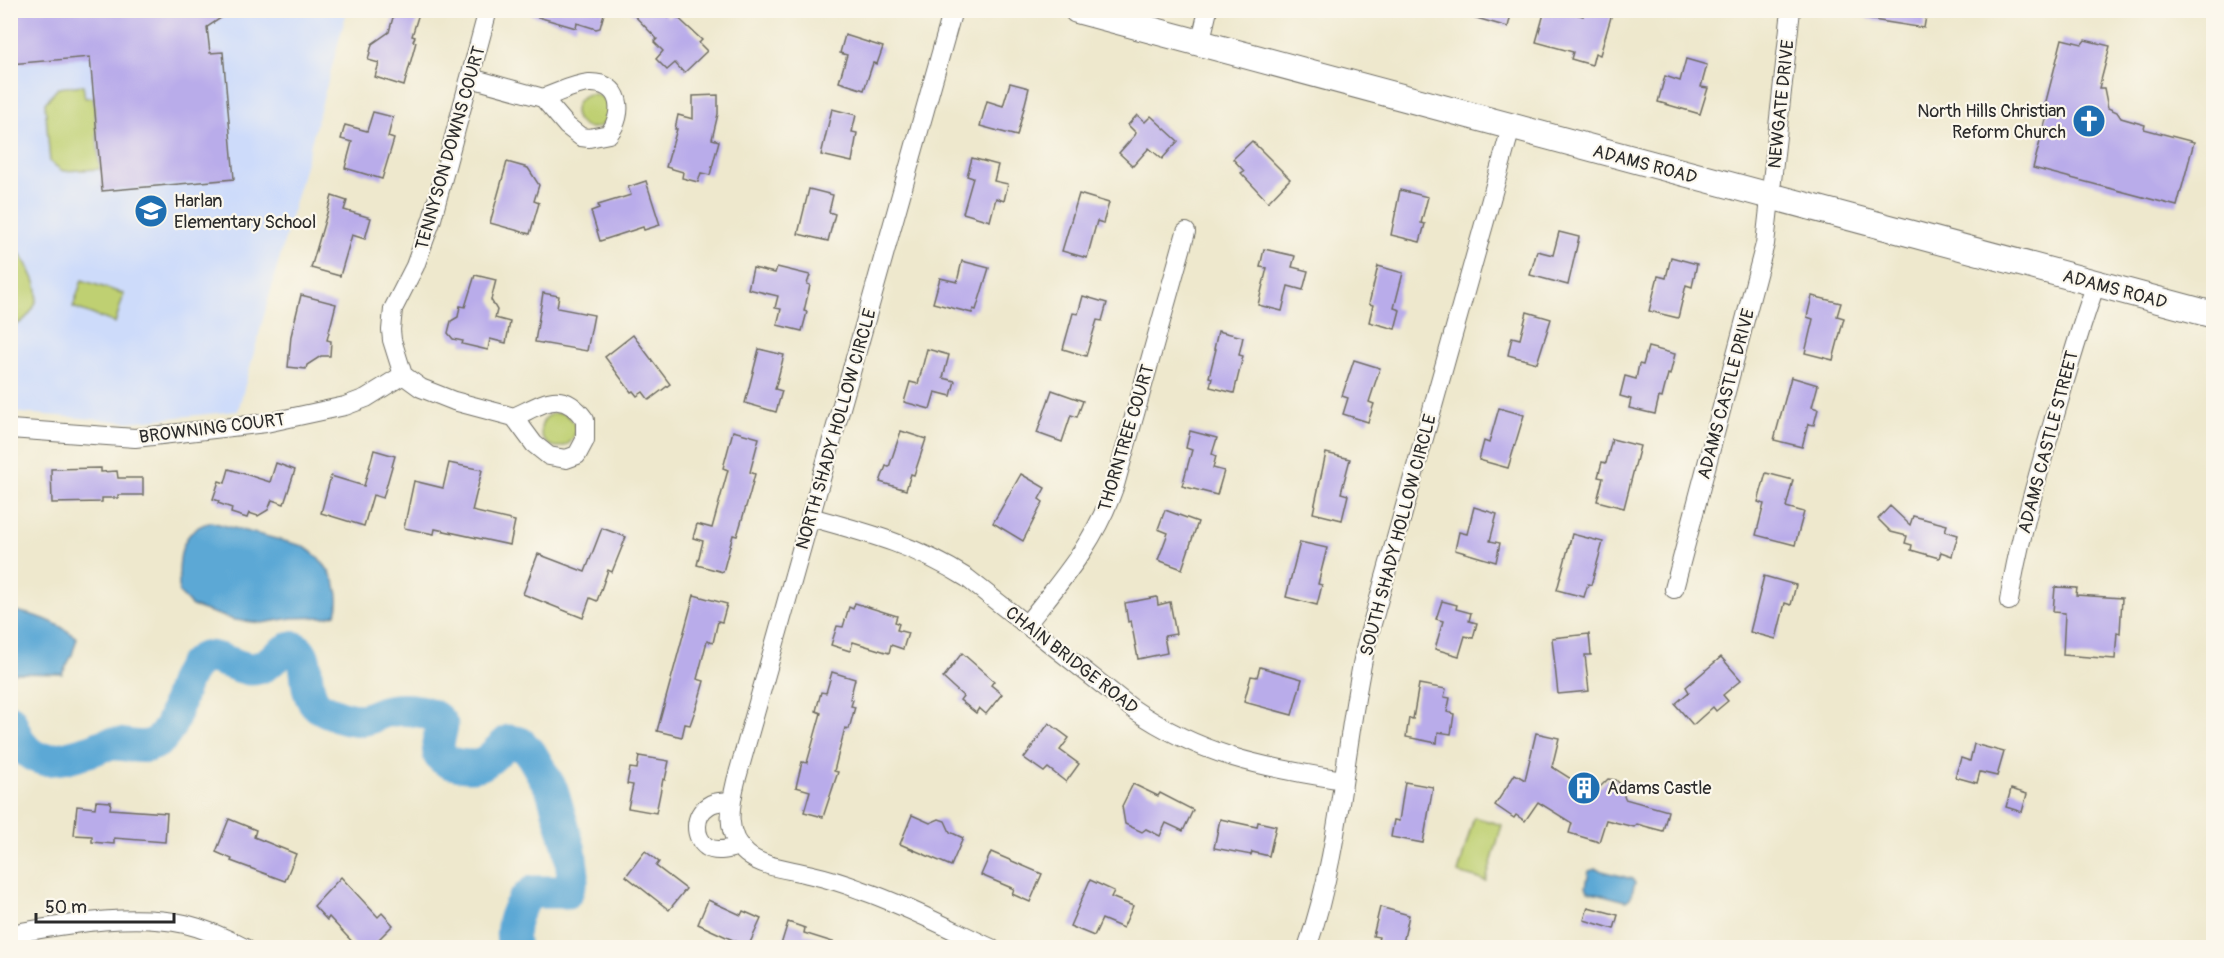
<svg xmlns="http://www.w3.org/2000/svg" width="2224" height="958" viewBox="0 0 2224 958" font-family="Pangolin,sans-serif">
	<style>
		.built { fill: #cddbfa }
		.green { fill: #bfd072; stroke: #757e4e; stroke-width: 1.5 }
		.water { fill: #5ca8d5; stroke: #446a80; stroke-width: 1.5 }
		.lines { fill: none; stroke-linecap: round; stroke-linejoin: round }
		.river { stroke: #5ca8d5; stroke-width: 33 }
		.building { fill: #b9acea }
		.street-casing { stroke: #6f6d64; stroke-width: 20 }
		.secondary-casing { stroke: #6f6d64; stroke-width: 28 }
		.street { stroke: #fff; stroke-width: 18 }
		.secondary { stroke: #fff; stroke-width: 26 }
		.labels { text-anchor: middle; stroke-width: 4.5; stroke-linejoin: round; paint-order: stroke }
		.street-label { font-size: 18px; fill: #2b2b2b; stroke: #fbf7ec }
		.poi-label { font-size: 18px; fill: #2b2b2b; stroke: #fbf7ec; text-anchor: start }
	</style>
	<rect width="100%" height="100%" fill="#fbf7ec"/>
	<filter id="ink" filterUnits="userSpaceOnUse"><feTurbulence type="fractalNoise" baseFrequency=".0167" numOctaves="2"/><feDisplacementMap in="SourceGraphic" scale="12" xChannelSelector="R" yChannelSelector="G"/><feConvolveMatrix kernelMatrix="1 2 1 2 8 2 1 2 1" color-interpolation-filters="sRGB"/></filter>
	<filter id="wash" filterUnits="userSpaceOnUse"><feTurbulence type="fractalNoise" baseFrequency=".008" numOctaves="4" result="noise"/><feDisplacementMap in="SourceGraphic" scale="24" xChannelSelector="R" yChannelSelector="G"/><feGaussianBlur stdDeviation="1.35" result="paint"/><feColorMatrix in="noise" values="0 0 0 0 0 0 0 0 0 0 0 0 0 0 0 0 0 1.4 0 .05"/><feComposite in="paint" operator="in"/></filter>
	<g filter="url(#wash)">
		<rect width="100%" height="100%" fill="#eee8cd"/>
		<path class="built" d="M10 11H347L238 411 128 422 11 412Z"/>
		<g class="green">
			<path d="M83 85 85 98 94 97 100 169 63 171 50 162 45 103 58 88Z"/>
			<circle cx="592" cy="111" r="17"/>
			<path d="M10 236C20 259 51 288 30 313 25 320 19 325 11 326Z"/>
			<path d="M82 280 124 294 115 323 73 307Z"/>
			<circle cx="558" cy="430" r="17"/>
			<path d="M1474 817 1502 825 1486 881 1458 873Z"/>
		</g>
		<g class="water">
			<path d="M211 522 303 546C325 560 345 587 336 614L326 617 292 618 262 623 234 620 192 606 179 593C179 563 176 531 211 522Z"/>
			<path d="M11 610C39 616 54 620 77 638L72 655 62 674 11 673Z"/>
			<path d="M1595 869 1632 879 1635 883 1630 898 1626 901 1588 891 1586 887 1589 871Z"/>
		</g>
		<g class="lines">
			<path class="river" d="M10 720C27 770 49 763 92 750 96 749 100 746 105 745 124 740 144 755 161 739 182 718 177 674 202 659 212 652 237 668 250 669 267 670 277 652 293 647 314 653 299 691 318 706 323 710 333 713 339 716 346 718 359 721 366 719 374 717 380 712 388 711 405 708 433 709 442 725L438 744 439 755C444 761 452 764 460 765 487 770 490 756 509 741L520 743 531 754 552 790 570 851 573 875 567 892H533C516 904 509 928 514 948"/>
		</g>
		<g id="blocks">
			<g class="building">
				<path d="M10 10H233L207 27 210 53 223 52 234 179 102 191 90 57 10 64Z"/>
				<path d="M395 10H420L412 36 415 37 413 41 416 42 404 86 375 77 379 63 368 60 372 44 389 32Z"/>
				<path d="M531 10H605L600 28 596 29 577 23 576 28 531 15Z"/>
				<path d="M629 10H661L668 18 673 13 702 40 699 43 707 51 684 73 675 63 667 70 656 59 663 51 654 42 657 39Z"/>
				<path d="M1467 10H1512L1508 27 1466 15Z"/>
				<path d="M1545 10H1563L1583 16 1584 10H1613L1600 55 1595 53 1592 65 1571 59 1573 52 1536 42Z"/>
				<path d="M1867 10H1927L1924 28 1867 19Z"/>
				<path d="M845 35 883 47 877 64 873 63 864 90 839 82 847 55 840 53Z"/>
				<path d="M2062 39 2082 44 2085 40 2110 46 2099 88H2104L2108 108 2117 112 2121 118 2145 125 2144 129 2194 142 2177 206 2033 168 2049 108 2045 105Z"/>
				<path d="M1686 59 1707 65 1701 87 1708 88 1700 114 1658 102 1665 76 1680 81Z"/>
				<path d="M1010 83 1029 88 1017 136 980 126 987 101 1003 106Z"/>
				<path d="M718 95V114L712 139 719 141 710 175 701 173 698 182 682 178 683 172 666 167 677 129H675L678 115 693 119V96Z"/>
				<path d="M832 109 856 115 852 132 857 133 852 162 821 155Z"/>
				<path d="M373 112 393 117 388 137 394 139 382 179 345 168 352 142 341 139 345 125 367 131Z"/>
				<path d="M1137 115 1145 122 1151 116 1178 141 1162 159 1149 148 1133 166 1119 153 1135 135 1136 133 1128 125Z"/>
				<path d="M1252 141 1290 179 1268 202 1241 173 1244 171 1233 159Z"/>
				<path d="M972 158 998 165 994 181 1008 184 1004 201 996 198 990 221 963 213 973 178 967 176Z"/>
				<path d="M507 162 528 168 539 185 534 201 539 203 530 234 490 223Z"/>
				<path d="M646 181 660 225 644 230 643 227 600 241 591 211 599 208 598 205 631 195 628 187Z"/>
				<path d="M809 189 833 195 829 212 835 214 828 241 798 234Z"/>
				<path d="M1400 190 1428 197 1421 223 1425 224 1420 242 1391 235Z"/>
				<path d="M1079 194 1109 203 1103 223 1097 221 1087 258 1062 251Z"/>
				<path d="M332 196 347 201 344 210 371 218 365 239 352 235 340 276 311 268Z"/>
				<path d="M1559 232 1579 237 1568 285 1530 275 1537 251 1553 255Z"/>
				<path d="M1264 249 1295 256 1292 267 1308 271 1303 290 1288 286 1282 311 1258 305 1267 268 1260 267Z"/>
				<path d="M1671 257 1697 264 1692 287 1686 285 1678 318 1649 311 1658 276 1666 278Z"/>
				<path d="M962 261 989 268 976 310 973 309 972 313 933 303 940 278 957 282Z"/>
				<path d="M1378 266 1403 273 1394 308 1400 310 1395 329 1369 322 1373 305 1369 304Z"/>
				<path d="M777 267 810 275 807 284 810 285 804 311 807 312 802 331 777 325 781 309 775 308 778 296 748 289 753 268 775 273Z"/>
				<path d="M475 275 496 280 491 300 497 310 495 318 510 322 506 343 490 339 488 350 462 344 463 341 453 339 448 333 451 321 458 317 460 306 465 307Z"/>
				<path d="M543 293 559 296 557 308 594 315 587 351 535 342Z"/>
				<path d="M301 295 336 304 327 340 331 341 330 356H321L307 365 306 369 288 367 291 336Z"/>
				<path d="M1083 296 1107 303 1102 321 1097 320 1086 356 1063 349 1073 313 1078 314Z"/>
				<path d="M1812 296 1841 303 1837 316 1844 318 1833 360 1805 353 1813 319 1807 317Z"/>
				<path d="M1527 312 1551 319 1537 363 1508 355 1512 337 1520 339Z"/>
				<path d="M1218 331 1243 337 1239 355 1243 356 1234 393 1210 387 1212 378 1209 377 1216 349H1214Z"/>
				<path d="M633 335 670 384 649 400 643 392 637 396 633 391 631 392 605 357Z"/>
				<path d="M1648 347 1675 354 1670 375 1668 374 1662 398 1659 397 1655 414 1629 408 1631 399 1620 396 1625 376 1636 379 1639 364 1643 365Z"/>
				<path d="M759 349 784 355 775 389 782 391 776 412 745 403Z"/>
				<path d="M927 349 949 355 943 378 955 381 951 396 935 392 930 409 904 402 910 382 918 384Z"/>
				<path d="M1354 360 1380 368 1369 402 1374 404 1368 422 1343 414 1348 398 1342 396Z"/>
				<path d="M1791 377 1818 385 1812 407 1818 409 1814 425 1808 424 1802 447 1774 440Z"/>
				<path d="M1052 390 1083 401 1077 417 1071 415 1062 442 1037 433Z"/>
				<path d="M1499 408 1524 415 1508 468 1479 460 1484 441 1489 443Z"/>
				<path d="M733 431 759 438 750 472 755 474 750 493 737 536 733 535 723 572 697 565 703 541 693 538 697 524 712 528 728 470 723 468Z"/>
				<path d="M901 431 926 439 914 475 911 474 906 490 880 482 886 466 889 467Z"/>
				<path d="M1190 431 1217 438 1212 454 1216 456 1213 468 1224 471 1217 495 1182 486 1192 450 1186 448Z"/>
				<path d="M1612 439 1640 446 1624 508 1597 501 1603 478 1598 477 1602 462 1606 463Z"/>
				<path d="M374 450 395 456 383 498 373 495 364 526 321 513 331 476 364 486Z"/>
				<path d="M1326 453 1350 459 1341 493 1348 495 1342 520 1313 513Z"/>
				<path d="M276 463 295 470 284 504 272 500 268 510 258 516 249 513 247 518 231 513 232 508 218 503 219 501 213 499 219 481 225 483 229 469 270 482Z"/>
				<path d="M449 463 482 470 472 511 515 521 510 545 435 529 434 534 404 528 414 481 443 488Z"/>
				<path d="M101 468V472L117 471 118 478H143V495H118V498H102V502L52 503 51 469Z"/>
				<path d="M1766 473 1793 480 1786 507 1804 512 1795 545 1756 535 1764 504 1758 502Z"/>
				<path d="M1021 474 1045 488 1039 499 1043 502 1023 541 993 523Z"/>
				<path d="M1890 506 1910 525 1913 516 1947 525 1945 531 1958 535 1952 556 1941 552 1939 558 1911 550 1912 545 1905 543 1907 536 1891 532 1878 519Z"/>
				<path d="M1474 507 1497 514 1490 541 1500 543 1496 562 1455 550 1459 532 1467 534Z"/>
				<path d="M1165 510 1198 522 1182 569 1158 560 1168 533 1158 529Z"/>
				<path d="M602 528 626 537 612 572 608 570 597 601 590 598 583 618 523 594 538 554 585 572Z"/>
				<path d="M1572 534 1603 542 1591 585 1588 584 1584 597 1557 590Z"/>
				<path d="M1300 542 1327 548 1318 584 1322 585 1317 605 1286 597Z"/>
				<path d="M1764 576 1796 585 1791 605 1785 603 1776 639 1750 632Z"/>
				<path d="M2055 587 2077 588 2076 595 2122 598 2120 633 2117 632 2115 659 2063 655 2065 613 2053 612Z"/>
				<path d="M694 595 727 604 722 622 718 621 713 643 707 641 697 679 704 681 698 702 690 725 685 724 682 737 657 731Z"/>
				<path d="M1157 597 1158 605 1170 602 1176 634 1164 636 1167 653 1138 659 1131 621 1128 622 1125 603Z"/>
				<path d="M1442 601 1457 605 1456 609 1471 613 1469 621 1477 623 1473 638 1465 636 1459 656 1435 649 1443 621 1436 619Z"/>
				<path d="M855 603 897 616 895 622 899 624 897 630 908 633 903 649 891 645 889 653 853 642 850 651 831 645 837 626 843 627 849 607 853 609Z"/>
				<path d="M1589 634 1591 655H1585L1589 691 1558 694 1552 638Z"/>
				<path d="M962 653 994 681 991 685 1002 694 986 714 979 708 976 713 960 700 963 696 943 678Z"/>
				<path d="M1721 657 1741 680 1723 695 1728 701 1716 711 1713 707 1693 725 1675 704 1689 692 1686 687Z"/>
				<path d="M1260 667 1302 679 1292 715 1244 702 1251 676 1257 677Z"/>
				<path d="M832 672 855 679 850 699 853 700 851 706 855 707 849 729 845 728 834 771 838 772 823 817 804 812 810 791 796 787 802 762 807 763 821 713 816 711 821 692 826 693Z"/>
				<path d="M1419 684 1446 689 1444 697 1450 698 1447 712 1454 714 1451 734 1438 732 1437 743 1406 737 1409 718 1413 719Z"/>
				<path d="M1049 723 1069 738 1060 750 1079 764 1066 782 1048 768 1044 772 1024 758Z"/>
				<path d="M1536 733 1559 738 1552 767 1582 786 1584 782 1600 787 1608 779 1616 780 1620 784 1625 799 1668 811 1663 831 1637 824 1634 827 1606 820 1599 842 1569 833 1572 823 1538 802 1525 821 1516 815 1514 818 1495 805 1515 774 1525 780Z"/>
				<path d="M1974 744 2004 752 1997 776 1980 772 1977 783 1955 777 1961 758 1970 761Z"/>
				<path d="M639 756 669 761 665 780 663 779 656 813 628 808 633 785 627 784 630 768 637 769Z"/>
				<path d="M1405 782 1433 787 1423 843 1391 837 1394 820 1399 821Z"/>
				<path d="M1133 784 1158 796 1160 793 1193 810 1183 831 1166 823 1160 836 1146 829 1142 832 1125 824 1122 806Z"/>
				<path d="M2011 789 2027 794 2022 812 2006 807Z"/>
				<path d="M96 801 111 802 110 809 167 813 165 842 114 838V844L92 842V836L74 835 77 806 95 808Z"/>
				<path d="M912 815 930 823 939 819 945 821 950 832 963 838 951 866 900 844Z"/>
				<path d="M229 819 256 830 254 837 296 854 285 881 231 861 232 859 216 852Z"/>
				<path d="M1220 819 1257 827 1258 822 1276 826 1269 856 1252 852 1251 855 1214 848Z"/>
				<path d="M645 851 659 862 656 866 686 889 669 910 626 876Z"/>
				<path d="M991 852 1042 874 1030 902 1012 894 1014 889 981 875Z"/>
				<path d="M341 877 378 917 382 913 393 925 370 948H358L329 917 327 920 314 906Z"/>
				<path d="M1090 880 1114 891 1111 897 1133 906 1123 928 1102 919 1094 936 1070 926Z"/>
				<path d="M708 900 741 915 743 911 761 919 748 947 698 924Z"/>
				<path d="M1380 907 1409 915 1402 948H1376L1379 937 1373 936Z"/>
				<path d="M1588 907 1618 915 1614 929 1584 920Z"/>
				<path d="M788 922 805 928 804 933 839 944V948H780Z"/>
			</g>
		</g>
	</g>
	<g filter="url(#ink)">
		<use href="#blocks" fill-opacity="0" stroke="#6f6d64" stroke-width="1.5"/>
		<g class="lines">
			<defs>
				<g id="street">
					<path d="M488 10 432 219 415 266 393 309 391 330 392 340 403 375 421 388 454 401 514 417 534 444 549 456 566 459 577 455 585 440V420C562 387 543 404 514 417"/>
					<path d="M953 10 736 781C730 806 724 835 747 854 762 867 788 869 808 874 826 878 843 883 861 890 905 905 948 928 991 948"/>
					<path d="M1200 44 1208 10"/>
					<path d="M471 78 543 98 567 126 581 137 589 138 609 134C625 113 622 82 589 83 574 84 558 93 543 98"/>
					<path d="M10 429 135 438 266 423 345 406 366 398 403 375"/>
					<path d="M810 517C868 533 915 545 967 578L1133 709C1200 755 1264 768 1343 780"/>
					<path d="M1674 589 1765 244 1791 10"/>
					<path d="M2009 601C2017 550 2031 500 2045 450 2061 394 2076 339 2096 284"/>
					<path d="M1026 625C1063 578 1095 543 1115 485L1186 232"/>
					<path d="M731 802C723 801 715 801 708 806 694 815 693 837 707 847 716 853 730 849 740 846"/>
					<path d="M10 934C64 925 131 912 185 924 206 929 226 938 245 948"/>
					<path d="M1307 948C1341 851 1344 744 1366 645L1511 128"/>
				</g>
				<path id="secondary" d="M1077 10 2214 315"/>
			</defs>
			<use href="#street" class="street-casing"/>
			<use href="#secondary" class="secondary-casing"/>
			<use href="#street" class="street"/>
			<use href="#secondary" class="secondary"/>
		</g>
	</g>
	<defs>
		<symbol id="church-disc" viewBox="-11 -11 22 22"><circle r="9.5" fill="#1f6fb2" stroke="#fbf7ec"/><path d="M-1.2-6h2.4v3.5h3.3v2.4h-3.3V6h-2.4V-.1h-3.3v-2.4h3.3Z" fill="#fff"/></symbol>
		<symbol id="school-disc" viewBox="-11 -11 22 22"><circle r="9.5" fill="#1f6fb2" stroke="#fbf7ec"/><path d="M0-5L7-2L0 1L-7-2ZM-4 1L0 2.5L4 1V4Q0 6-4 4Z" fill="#fff"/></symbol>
		<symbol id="building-disc" viewBox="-11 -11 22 22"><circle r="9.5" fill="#1f6fb2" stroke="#fbf7ec"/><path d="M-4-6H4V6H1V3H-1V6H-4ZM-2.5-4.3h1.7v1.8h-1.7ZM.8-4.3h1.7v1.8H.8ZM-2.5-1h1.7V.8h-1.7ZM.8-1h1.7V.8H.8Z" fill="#fff"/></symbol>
	</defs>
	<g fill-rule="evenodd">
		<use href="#church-disc" x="2070" y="102" width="38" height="38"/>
		<use href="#school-disc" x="132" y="192" width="38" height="38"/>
		<use href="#building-disc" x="1565" y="769" width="38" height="38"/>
	</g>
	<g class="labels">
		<g class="street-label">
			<text transform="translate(1781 104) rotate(-84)" y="6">NEWGATE DRIVE</text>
			<text transform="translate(450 148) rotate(-74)" y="6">TENNYSON DOWNS COURT</text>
			<text transform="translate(1645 164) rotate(15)" y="6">ADAMS ROAD</text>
			<text transform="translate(2115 289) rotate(15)" y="6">ADAMS ROAD</text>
			<text transform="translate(1726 394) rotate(-75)" y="6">ADAMS CASTLE DRIVE</text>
			<text transform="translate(212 428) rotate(-7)" y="6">BROWNING COURT</text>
			<text transform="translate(836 429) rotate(-74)" y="6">NORTH SHADY HOLLOW CIRCLE</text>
			<text transform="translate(1126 438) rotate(-73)" y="6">THORNTREE COURT</text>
			<text transform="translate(2048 442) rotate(-75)" y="6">ADAMS CASTLE STREET</text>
			<text transform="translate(1398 535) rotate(-75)" y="6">SOUTH SHADY HOLLOW CIRCLE</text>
			<text transform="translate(1072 660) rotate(38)" y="6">CHAIN BRIDGE ROAD</text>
		</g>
		<g class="poi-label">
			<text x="2066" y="117" text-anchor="end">North Hills Christian<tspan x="2066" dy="21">Reform Church</tspan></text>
			<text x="174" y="207">Harlan<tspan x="174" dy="21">Elementary School</tspan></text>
			<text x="1607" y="794">Adams Castle</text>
		</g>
	</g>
	<rect width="2224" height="958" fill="none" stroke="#fbf7ec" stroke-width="36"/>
	<path d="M36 913v9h138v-9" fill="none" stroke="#2b2b2b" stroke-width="3"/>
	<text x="45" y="913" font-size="18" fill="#2b2b2b" stroke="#fbf7ec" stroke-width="4.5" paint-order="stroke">50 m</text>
</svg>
